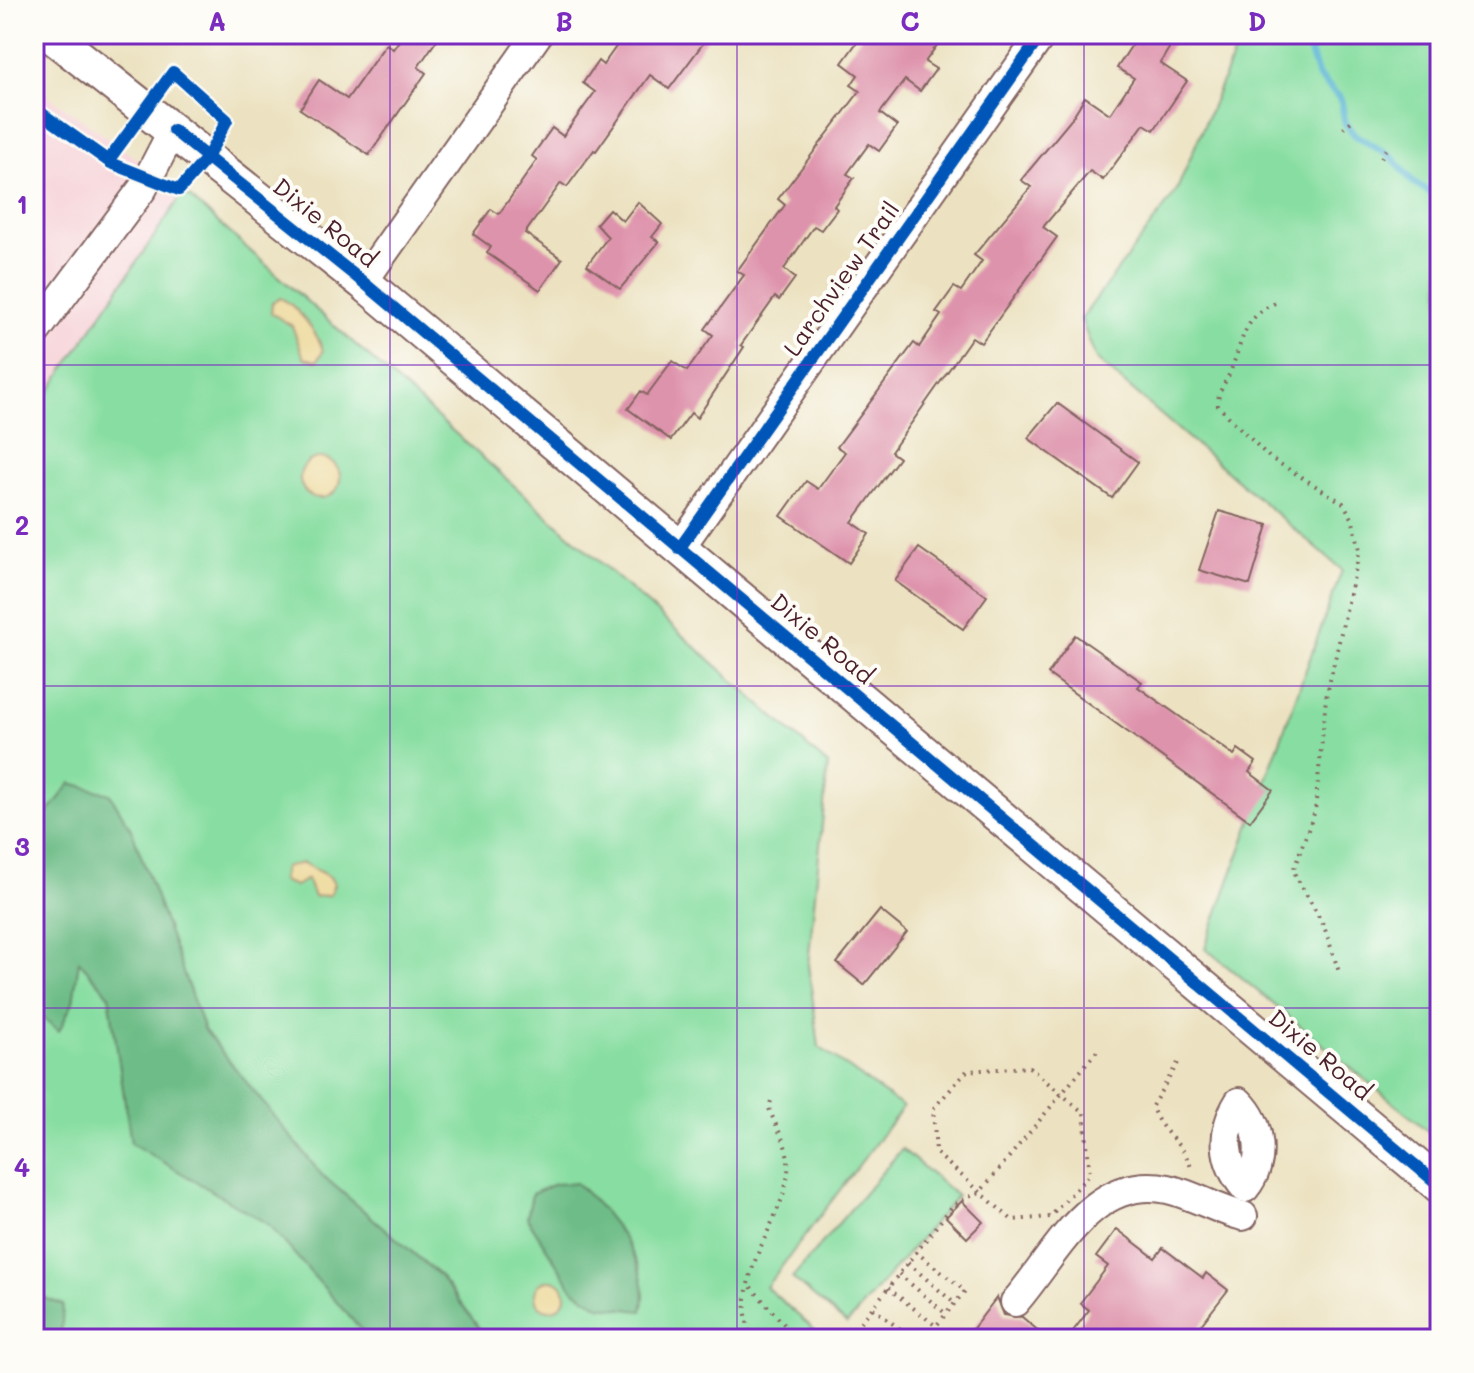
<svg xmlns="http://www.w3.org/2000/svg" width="1474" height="1373" viewBox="0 0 1474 1373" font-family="Mali,sans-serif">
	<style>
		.built { fill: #f6cfd6 }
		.green { fill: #88dea2; stroke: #697e66; stroke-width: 2 }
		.forest { fill: #6ebd88; stroke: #5c6e5a; stroke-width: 2 }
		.sand { fill: #eeda9e; stroke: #9c7c64; stroke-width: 2 }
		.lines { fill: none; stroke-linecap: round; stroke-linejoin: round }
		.stream { stroke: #55b4d3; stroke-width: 7 }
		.building { fill: #de93ac }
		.minor-casing { stroke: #836360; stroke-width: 32 }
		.major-casing { stroke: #836360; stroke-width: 38 }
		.path { stroke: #836360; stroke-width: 4; stroke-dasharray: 2 6; stroke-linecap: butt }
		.minor { stroke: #fff; stroke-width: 28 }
		.major { stroke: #fff; stroke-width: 34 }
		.cycleway-casing { stroke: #fdfcf7; stroke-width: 17 }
		.cycleway { stroke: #0057b8; stroke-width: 12 }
		.grid { fill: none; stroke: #7b2cbf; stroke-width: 2; stroke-opacity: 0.55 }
		.labels { text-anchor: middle; stroke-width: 8; stroke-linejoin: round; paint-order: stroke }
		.street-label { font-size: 24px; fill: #4a1f2b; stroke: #fdfcf7 }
		.neatline { fill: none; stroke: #7b2cbf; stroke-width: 3 }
		.grid-label { font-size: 26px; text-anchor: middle; font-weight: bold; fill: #7b2cbf }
	</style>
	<rect width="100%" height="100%" fill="#fdfcf7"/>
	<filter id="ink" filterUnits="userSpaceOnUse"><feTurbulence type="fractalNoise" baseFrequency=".0125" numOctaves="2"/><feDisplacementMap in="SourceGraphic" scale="16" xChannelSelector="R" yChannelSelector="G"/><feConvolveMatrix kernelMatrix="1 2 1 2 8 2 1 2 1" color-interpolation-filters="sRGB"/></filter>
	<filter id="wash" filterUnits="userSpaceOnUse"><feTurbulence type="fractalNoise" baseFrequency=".006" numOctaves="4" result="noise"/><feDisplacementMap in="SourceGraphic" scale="32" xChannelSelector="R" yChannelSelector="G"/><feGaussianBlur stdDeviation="1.8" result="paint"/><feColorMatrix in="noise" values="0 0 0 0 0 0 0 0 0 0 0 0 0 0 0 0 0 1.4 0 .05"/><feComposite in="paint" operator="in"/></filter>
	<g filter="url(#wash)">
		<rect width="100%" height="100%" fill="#ece2c1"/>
		<path class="built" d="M34 86 184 192 34 414Z"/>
		<g class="green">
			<path d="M1242 34H1440V1141L1205 948 1342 570 1096 359 1081 319 1176 192Z"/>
			<path d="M184 192 828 765 808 965 819 1047 903 1107 766 1287 825 1339H34V414Z"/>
			<path d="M902 1149 957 1196 847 1324 792 1278Z"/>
		</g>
		<g class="forest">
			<path d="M71 783 110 794 132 831 204 1030 322 1175 440 1276 482 1332 475 1339H369L269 1225 131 1143 109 995 79 961 73 1002 59 1031 34 1010V831Z"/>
			<path d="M576 1183C607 1211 654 1266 642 1311L599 1306 573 1289 527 1218 532 1194 554 1184Z"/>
			<path d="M34 1294 63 1305 61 1339H34Z"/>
		</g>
		<g class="sand">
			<path d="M280 298C296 304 319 335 323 351L317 361 304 358 292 326 271 313 272 303Z"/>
			<circle cx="320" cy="478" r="20"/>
			<path d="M303 863 330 877 334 884 330 895 314 897 307 879 295 886 282 881 284 867Z"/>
			<circle cx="550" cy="1295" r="15"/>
		</g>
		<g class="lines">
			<path class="stream" d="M1308 44 1318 76 1341 99 1345 123 1355 135 1392 157 1413 182 1440 198"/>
		</g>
		<g id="blocks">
			<g class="building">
				<path d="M404 34H441L418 67 426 73 369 155 300 109 319 80 347 99 386 44 393 49Z"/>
				<path d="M625 34H710L669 89 650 75 596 151 594 150 567 187 561 183 525 233 562 259 540 290 487 253 491 247 473 234 491 209 499 214 537 160 532 156 552 128 563 136 595 92 583 83 598 61 603 65Z"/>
				<path d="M863 34H945L925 62 936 69 920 91 905 80 880 113 897 126 879 151 869 144 847 174 854 178 834 206 837 209 821 230 814 226 784 269 795 278 779 300 775 297 741 345 744 347 697 418 691 413 671 440 628 409 641 391 647 395 672 361 687 371 713 335 705 329 744 275 737 271 785 205 778 199 860 91 851 85 858 75 842 63Z"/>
				<path d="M1139 34H1178L1160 63 1187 81 1154 130 1144 124 1103 180 1090 171 1043 227 1057 237 981 343 972 337 891 452 899 458 852 522 869 534 849 563 781 516 806 481 818 489 845 452 837 447 914 343 919 347 941 315 936 312 954 287 961 291 982 261 974 255 1031 187 1021 180 1070 121 1085 97 1110 114 1134 78 1117 68Z"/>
				<path d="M638 202 662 224 652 237 659 242 620 289 587 265 608 237 596 224 609 209 623 221Z"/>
				<path d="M1057 403 1138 462 1112 498 1028 438Z"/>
				<path d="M1219 511 1268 525 1250 585 1199 570Z"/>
				<path d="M919 548 987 596 963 629 895 581Z"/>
				<path d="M1075 635 1142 682 1138 687 1234 755 1238 749 1256 762 1249 772 1273 790 1250 821 1048 674Z"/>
				<path d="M880 910 907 932 864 985 837 963Z"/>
				<path d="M962 1201 983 1222 967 1238 946 1217Z"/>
				<path d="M1117 1229 1155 1258 1163 1248 1203 1278 1206 1273 1228 1290 1190 1339H1067L1089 1310 1080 1303 1108 1266 1096 1257Z"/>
				<path d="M997 1297 1004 1315 1022 1317 1048 1339H965Z"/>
			</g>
		</g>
	</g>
	<g filter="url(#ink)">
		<use href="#blocks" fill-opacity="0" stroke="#836360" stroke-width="2"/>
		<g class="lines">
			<defs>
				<g id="minor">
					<path d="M363 282 538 34"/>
					<path d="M34 334 143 188 173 130"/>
					<path d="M679 549 1042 34"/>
					<path d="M1239 1102C1262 1125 1266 1162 1245 1188 1222 1161 1221 1131 1239 1102Z"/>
					<path d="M1015 1302C1056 1255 1092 1173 1168 1189 1194 1195 1217 1210 1243 1216"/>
				</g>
				<path id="major" d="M50 34 363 282 1440 1186"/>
			</defs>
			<use href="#minor" class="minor-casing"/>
			<use href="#major" class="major-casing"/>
			<g class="path">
				<path d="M1343 128 1353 120"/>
				<path d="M1381 158 1388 146"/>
				<path d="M1275 303C1243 318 1243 340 1231 370 1226 383 1217 391 1218 406L1269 457 1343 503 1352 518 1360 550 1326 698 1315 811 1293 871 1324 926 1340 975"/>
				<path d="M1178 1063 1152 1106C1158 1131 1185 1144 1191 1168"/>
				<path d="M1029 1067 1084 1113 1090 1174 1050 1217 1012 1220 936 1153 933 1109 967 1071Z"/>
				<path d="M908 1263 954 1303"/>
				<path d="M899 1274 946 1314"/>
				<path d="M751 1287 797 1339"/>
				<path d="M888 1288 936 1326 965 1291 916 1252"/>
				<path d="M873 1308 912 1339"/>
				<path d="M851 1335 954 1204 980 1192 1098 1050"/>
				<path d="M752 1339C725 1271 793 1215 788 1160 786 1140 775 1126 769 1108L772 1097"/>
			</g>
			<use href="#minor" class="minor"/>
			<use href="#major" class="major"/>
			<defs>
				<g id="cycleway">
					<path d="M34 108 111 163 179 190 207 158 227 120 173 72 108 161"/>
					<path d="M173 130 363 282 1440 1186"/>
					<path d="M679 549 1042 34"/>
				</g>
			</defs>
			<use href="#cycleway" class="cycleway-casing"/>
			<use href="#cycleway" class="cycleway"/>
		</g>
	</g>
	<path class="grid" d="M390 34V1339M737 34V1339M1084 34V1339M34 365H1440M34 686H1440M34 1008H1440"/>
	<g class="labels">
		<g class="street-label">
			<text transform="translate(325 223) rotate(39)" y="8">Dixie Road</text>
			<text transform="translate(842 279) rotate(-55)" y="8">Larchview Trail</text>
			<text transform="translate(822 639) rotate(40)" y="8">Dixie Road</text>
			<text transform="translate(1320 1055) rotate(40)" y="8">Dixie Road</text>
		</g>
	</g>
	<rect width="1474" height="1373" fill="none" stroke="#fdfcf7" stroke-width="88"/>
	<rect x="44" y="44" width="1386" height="1285" class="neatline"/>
	<g class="grid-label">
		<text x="217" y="31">A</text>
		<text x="564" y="31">B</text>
		<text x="910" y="31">C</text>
		<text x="1257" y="31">D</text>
		<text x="22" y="214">1</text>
		<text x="22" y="535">2</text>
		<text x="22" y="856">3</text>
		<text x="22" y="1177">4</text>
	</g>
</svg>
